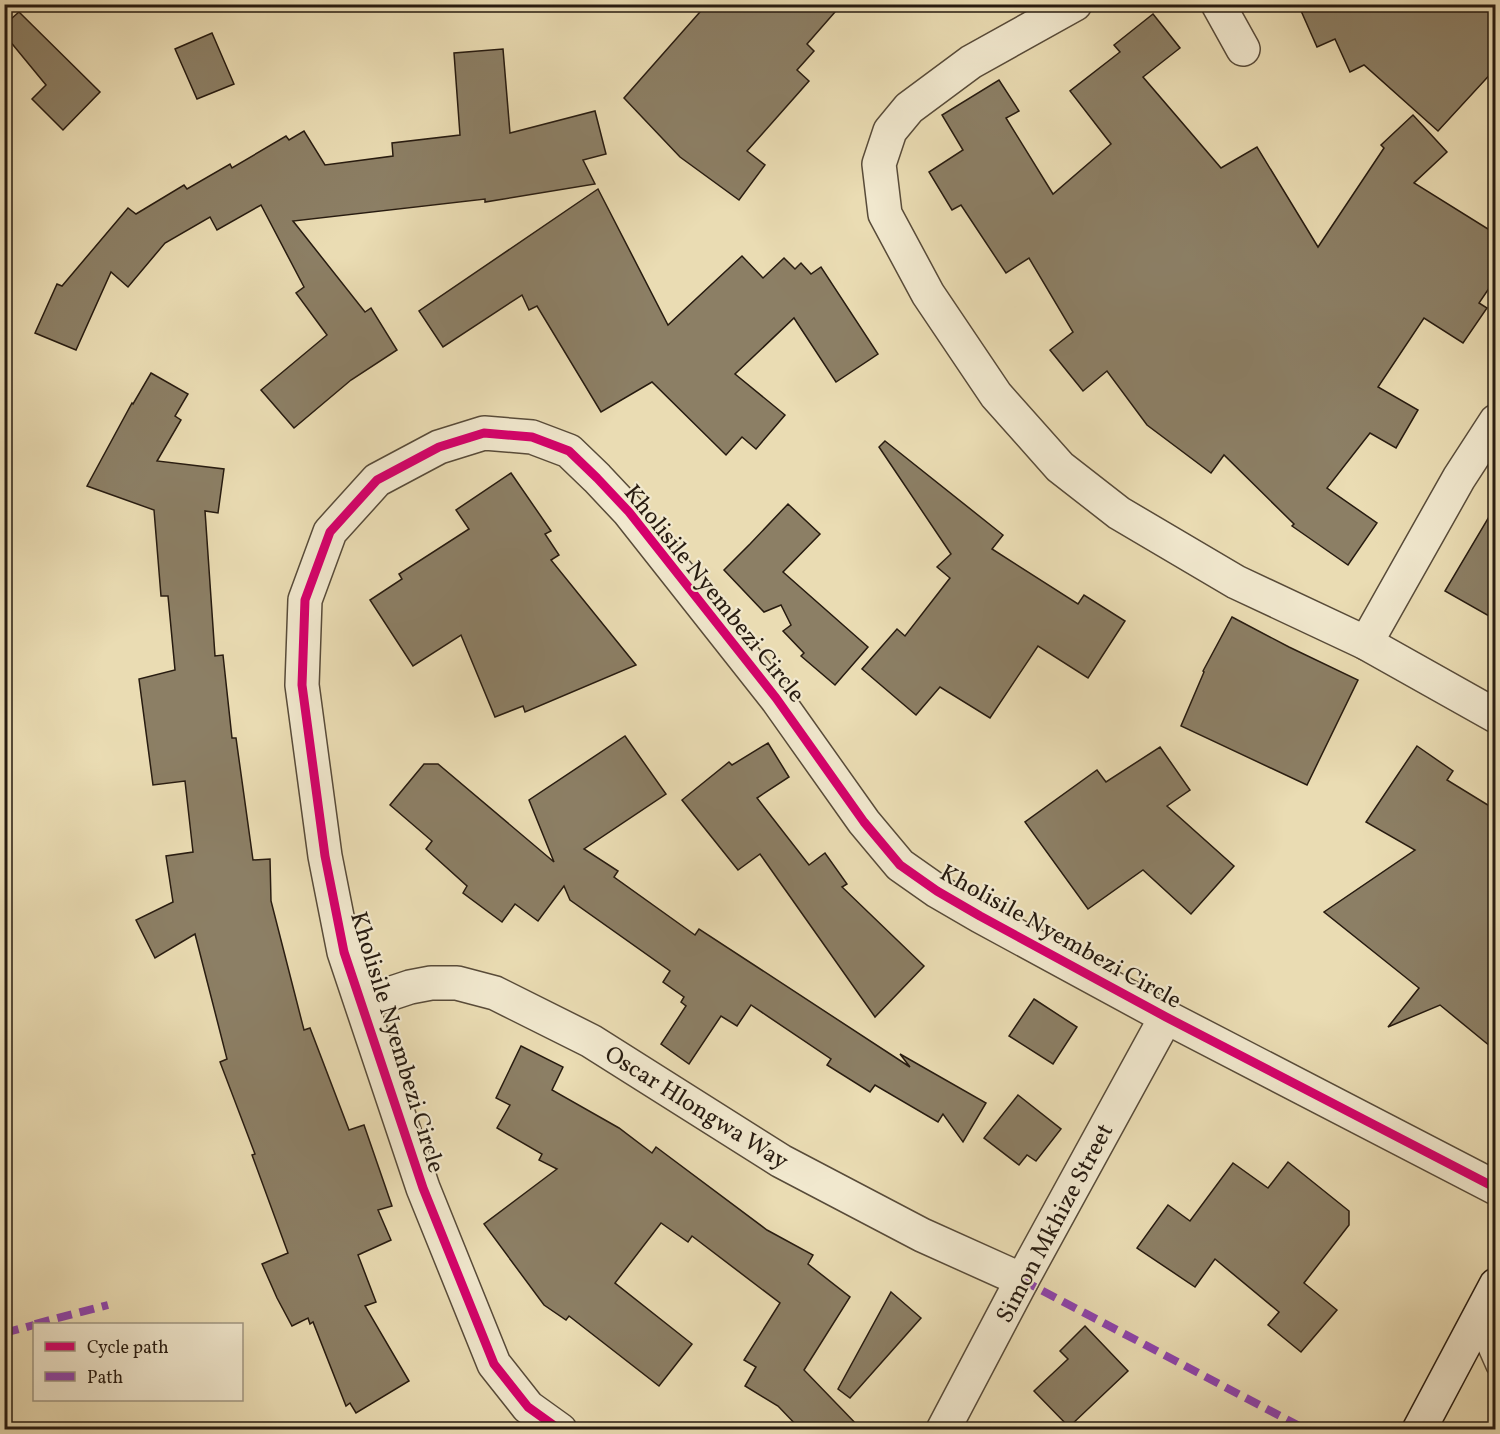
<svg xmlns="http://www.w3.org/2000/svg" width="1500" height="1434" viewBox="0 0 1500 1434" font-family="Vollkorn,serif">
	<style>
		.building { fill: #8c7f65; stroke: #271b10; stroke-width: 1.5 }
		.lines { fill: none; stroke-linecap: round; stroke-linejoin: round }
		.lane-casing { stroke: #584b39; stroke-width: 21 }
		.street-casing { stroke: #584b39; stroke-width: 36 }
		.secondary-casing { stroke: #271b10; stroke-width: 36 }
		.lane { stroke: #f1e8ce; stroke-width: 18 }
		.street { stroke: #f1e8ce; stroke-width: 33 }
		.secondary { stroke: #f1e8ce; stroke-width: 33 }
		.quiet { stroke: #8e44ad; stroke-width: 8; stroke-dasharray: 15 8; stroke-linecap: butt }
		.cycleway-casing { stroke: #f1e8ce; stroke-width: 13 }
		.cycleway { stroke: #d6006c; stroke-width: 9 }
		.labels { text-anchor: middle; stroke-width: 4.5; stroke-linejoin: round; paint-order: stroke }
		.street-label { font-size: 24px; fill: #271b10; stroke: #f1e8ce }
	</style>
	<rect width="100%" height="100%" fill="#eadcb3"/>
	<filter id="stains"><feTurbulence type="fractalNoise" baseFrequency=".00333" numOctaves="4"/><feColorMatrix values="0 0 0 0 .2 0 0 0 0 .09 0 0 0 0 .02 0 0 0 .5 -.17"/></filter>
	<radialGradient id="worn" r=".72"><stop offset=".6" stop-color="#630" stop-opacity="0"/><stop offset="1" stop-color="#630" stop-opacity=".3"/></radialGradient>
	<g class="building">
		<path d="M707 4H842L807 44 814 51 797 70 809 81 747 151 765 165 739 200 680 157 624 98Z"/>
		<path d="M1298 4H1496V68L1438 131 1364 65 1350 72 1335 39 1317 47Z"/>
		<path d="M19 12 100 92 63 130 32 99 46 85 4 34V25Z"/>
		<path d="M1153 14 1180 48 1143 77 1221 168 1257 147 1318 247 1384 148 1381 145 1413 115 1447 152 1414 183 1496 234V278L1479 303 1487 308 1463 343 1424 318 1378 387 1418 410 1396 448 1370 433 1327 488 1377 523 1348 565 1292 526 1294 524 1224 455 1211 473 1147 425 1107 371 1083 391 1050 350 1073 332 1029 258 1006 273 961 205 952 210 929 172 963 150 942 115 999 80 1019 111 1006 118 1053 194 1111 144 1070 91 1120 52 1114 45Z"/>
		<path d="M212 33 234 84 197 99 175 49Z"/>
		<path d="M503 49 510 133 595 111 606 154 583 160 595 184 485 202V199L293 221 365 312 371 308 397 350 351 380 294 428 261 390 327 335 296 293 304 287 261 205 217 230 210 217 165 243 128 287 111 272 76 350 35 333 57 284 62 286 128 208 136 214 184 185 187 189 230 164 232 168 286 136 289 140 304 131 325 165 393 156 392 143 460 135 454 53Z"/>
		<path d="M598 189 668 325 742 256 763 278 784 258 795 269 801 263 811 274 821 267 878 354 836 382 794 318 735 374 785 415 756 449 742 437 726 455 652 382 601 412 537 306 529 310 522 295 443 347 419 311Z"/>
		<path d="M151 373 188 394 175 416 181 420 157 461 224 469 218 513 205 511 215 656 223 655 232 738H236L253 860 270 859 271 901 304 1030 310 1028 349 1130 364 1125 392 1206 378 1210 391 1240 358 1255 376 1302 365 1306 409 1381 356 1413 350 1403 346 1406 313 1322 310 1324 308 1318 292 1326 277 1298 262 1264 288 1253 252 1155 255 1154 220 1062 227 1059 195 934 155 958 136 920 173 902 166 856 193 852 185 781 153 785 139 679 175 670 168 596H161L154 510 87 486 132 403 133 404Z"/>
		<path d="M885 441 1003 535 992 549 1078 604 1084 595 1125 621 1088 678 1038 646 990 718 940 687 916 715 862 669 897 629 905 636 950 578 937 567 951 554 879 447Z"/>
		<path d="M511 473 551 531 545 534 559 555 551 560 636 665 525 712 523 706 495 717 461 635 413 666 370 600 402 579 399 574 469 529 456 510Z"/>
		<path d="M788 504 820 534 783 572 868 647 835 685 801 656 804 653 783 631 791 625 781 605 764 612 724 570 750 544Z"/>
		<path d="M1496 505V620L1445 591Z"/>
		<path d="M1232 617 1289 647 1358 680 1307 785 1181 726 1204 672 1203 671Z"/>
		<path d="M625 736 666 794 584 849 618 871 614 877 695 935 699 929 910 1067 900 1054 986 1103 963 1142 943 1114 938 1122 875 1085 870 1092 827 1065 831 1059 751 1005 737 1026 721 1016 689 1064 661 1044 686 1006 681 1002 684 997 663 982 670 971 570 900 564 886 538 921 515 904 502 922 463 893 467 886 426 849 432 841 390 805 424 764H438L554 862 529 800Z"/>
		<path d="M768 743 789 777 757 798 809 865 825 853 847 884 842 887 924 966 875 1017 760 854 738 870 682 800 729 762 732 765Z"/>
		<path d="M1417 746 1453 771 1447 780 1496 810V1051L1440 1005 1388 1027 1419 988 1324 912 1415 850 1366 822Z"/>
		<path d="M1160 747 1190 790 1167 806 1234 866 1191 914 1143 870 1088 909 1025 822 1097 770 1106 782Z"/>
		<path d="M1034 999 1077 1027 1053 1064 1009 1036Z"/>
		<path d="M521 1046 563 1067 552 1090 619 1128 652 1153 656 1147 767 1230 813 1255 808 1264 850 1297 804 1370 862 1430H801L778 1406 745 1386 756 1367 744 1360 780 1303 692 1236 688 1242 661 1223 615 1283 692 1344 659 1386 569 1316 566 1320 544 1305 484 1224 557 1169 539 1160 542 1154 497 1128 510 1105 496 1098Z"/>
		<path d="M1018 1095 1061 1129 1036 1161 1027 1155 1019 1165 984 1138Z"/>
		<path d="M1288 1162 1349 1211V1225L1304 1283 1337 1310 1301 1352 1268 1325 1279 1312 1215 1259 1195 1287 1137 1248 1168 1205 1190 1221 1233 1163 1268 1188Z"/>
		<path d="M891 1292 921 1318 850 1398 838 1389Z"/>
		<path d="M1085 1326 1128 1371 1069 1427 1034 1391 1068 1359 1060 1351Z"/>
	</g>
	<g class="lines">
		<defs>
			<path id="lane" d="M1476 1322 1496 1367"/>
			<g id="street">
				<path d="M1075 4 971 62 909 108 890 131 879 164 885 214 928 294 996 395 1060 467 1119 513 1236 582 1366 643 1496 716"/>
				<path d="M1218 4 1243 49"/>
				<path d="M1366 643 1459 478 1496 421"/>
				<path d="M362 1003 410 987 431 983H457L495 993 591 1041 781 1161 922 1235 1022 1280"/>
				<path d="M560 1430 528 1407 494 1364 423 1188 344 952 325 856 302 685 305 600 330 532 377 480 439 447 484 433 532 437 569 451 597 478 629 512 776 698 864 822 900 865 937 891 980 916 1166 1017 1496 1188"/>
				<path d="M943 1430 1022 1280 1166 1017"/>
			</g>
			<path id="secondary" d="M1419 1430 1496 1285"/>
		</defs>
		<use href="#lane" class="lane-casing"/>
		<use href="#street" class="street-casing"/>
		<use href="#secondary" class="secondary-casing"/>
		<use href="#lane" class="lane"/>
		<use href="#street" class="street"/>
		<use href="#secondary" class="secondary"/>
		<g class="quiet">
			<path d="M1022 1280 1303 1428"/>
			<path d="M35 1324 108 1305"/>
			<path d="M4 1333 34 1325"/>
		</g>
		<defs>
			<path id="cycleway" d="M560 1430 528 1407 494 1364 423 1188 344 952 325 856 302 685 305 600 330 532 377 480 439 447 484 433 532 437 569 451 597 478 629 512 776 698 864 822 900 865 937 891 980 916 1166 1017 1496 1188"/>
		</defs>
		<use href="#cycleway" class="cycleway-casing"/>
		<use href="#cycleway" class="cycleway"/>
	</g>
	<g class="labels">
		<g class="street-label">
			<text transform="translate(715 593) rotate(51)" y="8">Kholisile Nyembezi Circle</text>
			<text transform="translate(1061 936) rotate(29)" y="8">Kholisile Nyembezi Circle</text>
			<text transform="translate(398 1042) rotate(73)" y="8">Kholisile Nyembezi Circle</text>
			<text transform="translate(697 1107) rotate(32)" y="8">Oscar Hlongwa Way</text>
			<text transform="translate(1054 1223) rotate(-62)" y="8">Simon Mkhize Street</text>
		</g>
	</g>
	<rect width="1500" height="1434" fill="none" stroke="#eadcb3" stroke-width="24"/>
	<rect x="6" y="6" width="1488" height="1422" fill="none" stroke="#271b10" stroke-width="3"/>
	<rect x="12" y="12" width="1476" height="1410" fill="none" stroke="#271b10" stroke-width="1.5"/>
	<rect x="33" y="1323" width="210" height="78" fill="#f1e8ce" stroke="#a09682" stroke-width="1.5"/>
	<rect x="45" y="1342" width="30" height="9" fill="#d6006c" stroke="#a09682" stroke-width="1.5"/>
	<text x="87" y="1353" font-size="18" fill="#271b10">Cycle path</text>
	<rect x="45" y="1372" width="30" height="9" fill="#8e44ad" stroke="#a09682" stroke-width="1.5"/>
	<text x="87" y="1383" font-size="18" fill="#271b10">Path</text>
	<rect width="100%" height="100%" filter="url(#stains)"/>
	<rect width="100%" height="100%" fill="url(#worn)"/>
</svg>
